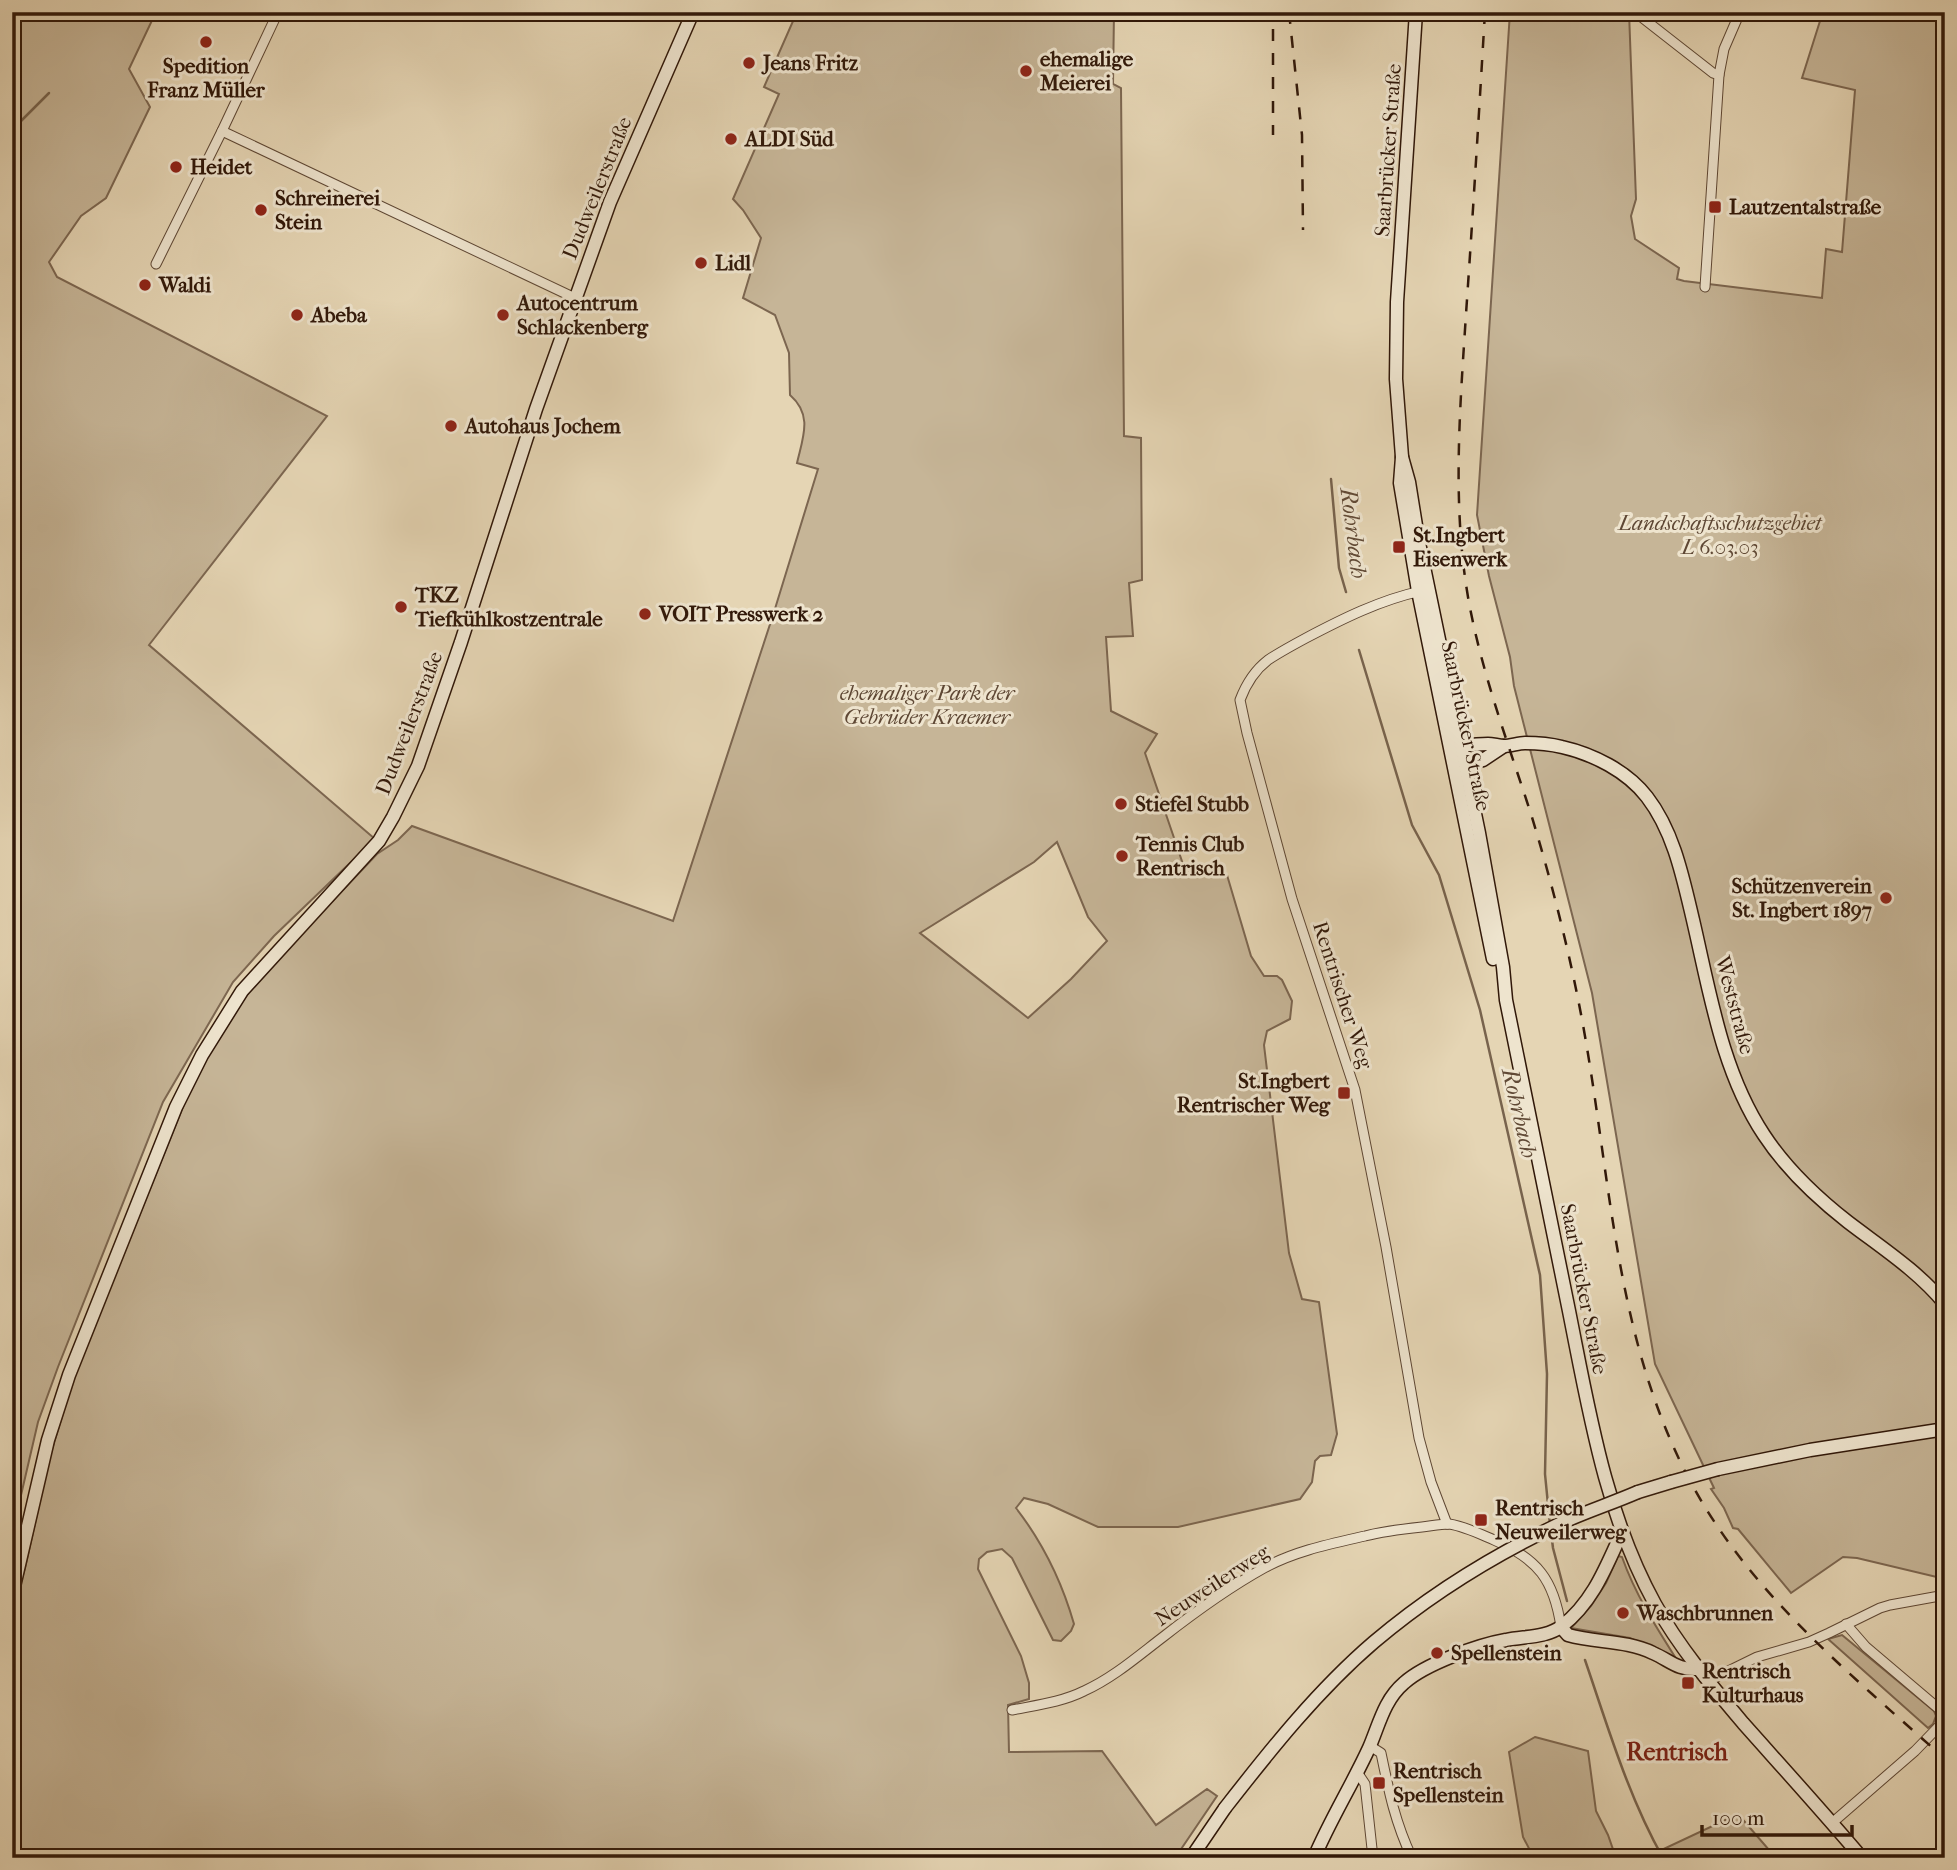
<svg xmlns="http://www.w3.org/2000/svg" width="1957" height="1870" viewBox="0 0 1957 1870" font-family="'IM FELL French Canon',serif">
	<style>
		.green { fill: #c6b597; stroke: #7c6650; stroke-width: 2; fill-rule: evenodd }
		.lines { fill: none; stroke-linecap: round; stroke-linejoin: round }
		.stream { stroke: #78634d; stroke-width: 2.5 }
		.street-casing { stroke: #5e4734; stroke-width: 11 }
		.secondary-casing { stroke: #311809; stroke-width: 15 }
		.street { stroke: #eee4ce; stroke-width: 9 }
		.secondary { stroke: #eee4ce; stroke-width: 12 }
		.rail { stroke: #311809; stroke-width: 2.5; stroke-dasharray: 12 12; stroke-linecap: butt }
		.secondary-bridge-casing { stroke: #311809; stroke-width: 15; stroke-linecap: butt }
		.secondary-bridge { stroke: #eee4ce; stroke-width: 12 }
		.poi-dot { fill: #8f2418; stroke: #eee4ce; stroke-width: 2.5 }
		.labels { text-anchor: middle; stroke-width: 6; stroke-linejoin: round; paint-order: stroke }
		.poi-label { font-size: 21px; font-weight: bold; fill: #311809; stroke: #eee4ce; text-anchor: start }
		.street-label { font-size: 21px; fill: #311809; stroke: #eee4ce }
		.park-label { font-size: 21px; font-style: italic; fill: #5e4734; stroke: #eee4ce }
		.water-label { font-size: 23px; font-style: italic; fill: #614a36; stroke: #eee4ce }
		.quarter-label { font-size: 24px; font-weight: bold; fill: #7a1f14; stroke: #eee4ce }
	</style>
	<rect width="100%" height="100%" fill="#e5d5b4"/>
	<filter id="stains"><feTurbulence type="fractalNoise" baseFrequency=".00286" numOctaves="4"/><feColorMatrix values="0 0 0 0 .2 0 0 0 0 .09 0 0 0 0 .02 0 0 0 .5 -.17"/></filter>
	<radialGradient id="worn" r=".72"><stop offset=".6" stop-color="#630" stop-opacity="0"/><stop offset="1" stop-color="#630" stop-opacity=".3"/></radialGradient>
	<g class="green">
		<path d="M12 12H156L129 69 150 107 106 198 81 216 49 262 57 277 327 416 149 645 375 839 274 936 233 982 163 1102 58 1367 38 1422 12 1534Z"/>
		<path d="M797 12H1114L1113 84 1121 88 1124 436 1141 438 1142 580 1129 583 1133 636 1106 637 1111 711 1157 734 1145 753 1185 870C1203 868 1213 862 1227 875L1251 956 1264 976H1277L1282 980 1292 1001 1290 1019 1267 1031 1264 1045 1289 1253 1302 1299 1319 1302 1337 1434 1331 1455 1320 1456 1315 1461 1312 1482 1300 1499 1178 1527H1098L1048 1504 1024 1498 1016 1508C1043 1543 1062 1582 1074 1624L1071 1631 1061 1641 1053 1640 1012 1558 1002 1549 987 1552 979 1559 978 1569 1021 1656 1029 1683V1699L1008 1705 1009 1752 1102 1751 1156 1825 1207 1789 1217 1796 1175 1858H12V1613L25 1568 50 1456 74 1377 189 1092 221 1031 252 988 270 967 377 854 398 840 412 826 673 921 774 612 818 469 797 463C803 437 813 415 790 395L789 353 775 315 743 298 761 238 743 210 733 199 779 94 764 87ZM1057 842 1088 917 1107 941 1071 979 1028 1018 920 933 1034 862Z"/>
		<path d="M1510 12H1629L1636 199 1631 216 1635 239 1679 268 1677 279 1684 281 1822 298 1826 249 1842 252 1855 90 1802 78 1820 21 1830 12 1945 13V1579L1857 1558 1843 1557 1791 1593 1738 1529 1733 1528 1724 1508 1711 1489 1714 1488 1655 1364 1592 993 1514 686 1510 657 1489 576 1477 515Z"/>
		<path d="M1618 1556 1622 1557C1635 1594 1656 1627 1677 1660L1630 1638 1571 1628 1591 1606 1606 1583Z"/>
		<path d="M1842 1635 1934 1711 1936 1716 1933 1724 1928 1728 1828 1639Z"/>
		<path d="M1535 1737 1588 1751 1596 1811 1608 1835 1616 1858H1534L1523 1837 1509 1752Z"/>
		<path d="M1738 1814 1776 1858H1657L1655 1853Z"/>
	</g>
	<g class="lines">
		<g class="stream">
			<path d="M12 130 49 93"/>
			<path d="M1331 479 1339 568 1346 592"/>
			<path d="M1359 650 1412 825 1439 875 1480 1010 1540 1275 1547 1374 1545 1474 1550 1525"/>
			<path d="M1551 1532 1553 1548 1567 1601"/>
			<path d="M1585 1660C1608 1727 1628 1796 1663 1858"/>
		</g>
		<defs>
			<g id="street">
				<path d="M1635 12 1713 73 1719 75"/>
				<path d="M222 131 575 298"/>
				<path d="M156 264 222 131 278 12"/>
				<path d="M1705 287 1719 75 1724 49 1740 12"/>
				<path d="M1421 591C1380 600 1342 619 1306 638 1293 645 1280 652 1268 660 1255 670 1246 684 1240 700L1247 733 1292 899 1355 1090 1386 1247 1419 1438 1431 1482 1447 1524"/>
				<path d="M1846 1624 1866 1647 1945 1714"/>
				<path d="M1708 1681 1757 1657 1809 1642 1829 1633 1880 1608 1890 1605 1945 1595"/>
				<path d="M1012 1710C1037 1705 1062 1702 1084 1691 1113 1678 1138 1656 1163 1637 1195 1612 1228 1588 1264 1568 1295 1551 1330 1544 1365 1536 1384 1531 1403 1529 1422 1527 1431 1526 1440 1524 1449 1524 1464 1526 1480 1534 1494 1540 1538 1559 1554 1580 1561 1627"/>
				<path d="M1370 1746 1381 1753C1389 1792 1395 1822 1412 1858"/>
				<path d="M1357 1772 1365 1784 1373 1858"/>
				<path d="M1832 1823 1915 1751 1945 1720"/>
			</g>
			<g id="secondary">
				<path d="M1416 12 1397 302 1396 379 1402 457 1400 483 1418 591 1493 959"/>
				<path d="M1402 457 1409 482 1418 538 1479 833 1503 967 1506 1000C1527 1103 1548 1207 1569 1311 1589 1411 1605 1513 1655 1604 1679 1647 1711 1685 1743 1723 1783 1768 1823 1812 1862 1858"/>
				<path d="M1462 746C1470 745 1479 744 1488 744 1493 744 1499 746 1504 746 1511 746 1518 743 1525 743 1537 743 1550 744 1562 747 1593 754 1627 771 1647 797 1674 832 1683 878 1693 920 1710 993 1722 1072 1764 1135 1787 1170 1816 1197 1848 1222 1882 1248 1918 1271 1945 1304"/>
				<path d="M1466 765 1483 760 1504 746"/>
				<path d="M1718 1469 1810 1450 1945 1429"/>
				<path d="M1638 1492 1671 1482"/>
				<path d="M12 1595 48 1440 69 1375 176 1107 202 1055 242 991 379 841 393 817 418 766 461 642 536 409 610 202 693 12"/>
				<path d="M1561 1627 1568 1635C1596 1643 1626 1640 1653 1653 1671 1661 1677 1670 1698 1669"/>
				<path d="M1191 1858 1225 1808"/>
				<path d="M1314 1858C1330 1820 1352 1785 1369 1748 1379 1725 1384 1700 1404 1683 1425 1664 1478 1645 1506 1640 1525 1636 1546 1638 1562 1626 1593 1602 1606 1567 1622 1532"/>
			</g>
		</defs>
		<use href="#street" class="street-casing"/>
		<use href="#secondary" class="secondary-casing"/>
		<use href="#street" class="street"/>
		<use href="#secondary" class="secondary"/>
		<g class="rail">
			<path d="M1289 12 1302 135 1303 230"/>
			<path d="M1485 12C1479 113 1473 213 1466 314 1460 408 1452 503 1468 597 1481 671 1508 743 1531 814 1552 883 1570 954 1583 1025 1612 1184 1615 1346 1695 1490 1756 1599 1854 1677 1945 1759"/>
			<path d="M1273 29V135"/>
		</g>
		<defs>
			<g id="secondary-bridge">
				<path d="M1671 1482 1718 1469"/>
				<path d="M1225 1808C1271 1749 1318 1690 1374 1642 1433 1592 1499 1552 1568 1520 1591 1510 1615 1502 1638 1492"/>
			</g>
		</defs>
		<use href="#secondary-bridge" class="secondary-bridge-casing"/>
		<use href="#secondary-bridge" class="secondary-bridge"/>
	</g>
	<g class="poi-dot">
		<circle cx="206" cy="42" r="7"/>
		<circle cx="749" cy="63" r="7"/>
		<circle cx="1026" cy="71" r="7"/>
		<circle cx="731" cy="139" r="7"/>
		<circle cx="176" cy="167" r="7"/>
		<rect x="1708" y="200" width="14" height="14" rx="3.5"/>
		<circle cx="261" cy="210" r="7"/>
		<circle cx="701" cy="263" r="7"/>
		<circle cx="145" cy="285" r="7"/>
		<circle cx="297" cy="315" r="7"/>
		<circle cx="503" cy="315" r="7"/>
		<circle cx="451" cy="426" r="7"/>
		<rect x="1392" y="540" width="14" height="14" rx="3.5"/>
		<circle cx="401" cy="607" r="7"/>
		<circle cx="645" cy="614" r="7"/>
		<circle cx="1121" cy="804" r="7"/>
		<circle cx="1122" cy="856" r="7"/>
		<circle cx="1886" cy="898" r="7"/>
		<rect x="1337" y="1086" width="14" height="14" rx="3.5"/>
		<rect x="1474" y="1513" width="14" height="14" rx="3.5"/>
		<circle cx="1623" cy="1613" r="7"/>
		<circle cx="1437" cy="1653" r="7"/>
		<rect x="1681" y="1676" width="14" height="14" rx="3.5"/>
		<rect x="1372" y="1776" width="14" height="14" rx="3.5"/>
	</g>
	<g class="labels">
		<g class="poi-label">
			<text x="1040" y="66">ehemalige<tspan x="1040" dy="24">Meierei</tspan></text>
			<text x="763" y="70">Jeans Fritz</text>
			<text x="206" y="73" text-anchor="middle">Spedition<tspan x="206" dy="24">Franz Müller</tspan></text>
			<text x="745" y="146">ALDI Süd</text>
			<text x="190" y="174">Heidet</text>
			<text x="275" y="205">Schreinerei<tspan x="275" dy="24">Stein</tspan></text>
			<text x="1729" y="214">Lautzentalstraße</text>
			<text x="715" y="270">Lidl</text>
			<text x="159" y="292">Waldi</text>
			<text x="517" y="310">Autocentrum<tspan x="517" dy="24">Schlackenberg</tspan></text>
			<text x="311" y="322">Abeba</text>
			<text x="465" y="433">Autohaus Jochem</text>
			<text x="1413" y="542">St.Ingbert<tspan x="1413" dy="24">Eisenwerk</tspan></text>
			<text x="415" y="602">TKZ<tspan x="415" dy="24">Tiefkühlkostzentrale</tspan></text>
			<text x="659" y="621">VOIT Presswerk 2</text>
			<text x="1135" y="811">Stiefel Stubb</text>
			<text x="1136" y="851">Tennis Club<tspan x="1136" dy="24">Rentrisch</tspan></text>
			<text x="1872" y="893" text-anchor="end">Schützenverein<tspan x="1872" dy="24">St. Ingbert 1897</tspan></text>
			<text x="1330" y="1088" text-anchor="end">St.Ingbert<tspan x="1330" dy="24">Rentrischer Weg</tspan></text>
			<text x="1495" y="1515">Rentrisch<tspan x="1495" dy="24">Neuweilerweg</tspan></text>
			<text x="1637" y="1620">Waschbrunnen</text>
			<text x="1451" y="1660">Spellenstein</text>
			<text x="1702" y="1678">Rentrisch<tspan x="1702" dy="24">Kulturhaus</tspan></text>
			<text x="1393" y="1778">Rentrisch<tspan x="1393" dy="24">Spellenstein</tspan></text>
		</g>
		<g class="street-label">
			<text transform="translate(1388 150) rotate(-86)" y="7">Saarbrücker Straße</text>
			<text transform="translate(597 188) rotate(-68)" y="7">Dudweilerstraße</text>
			<text transform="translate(409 723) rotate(-69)" y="7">Dudweilerstraße</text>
			<text transform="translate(1466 726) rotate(78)" y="7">Saarbrücker Straße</text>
			<text transform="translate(1343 995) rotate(72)" y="7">Rentrischer Weg</text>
			<text transform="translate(1735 1005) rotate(75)" y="7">Weststraße</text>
			<text transform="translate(1584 1289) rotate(79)" y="7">Saarbrücker Straße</text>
			<text transform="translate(1212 1585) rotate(-33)" y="7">Neuweilerweg</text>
		</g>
		<g class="park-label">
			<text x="1720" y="530">Landschaftsschutzgebiet<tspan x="1720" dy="24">L 6.03.03</tspan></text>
			<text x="927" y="700">ehemaliger Park der<tspan x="927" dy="24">Gebrüder Kraemer</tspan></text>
		</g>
		<g class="water-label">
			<text transform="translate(1354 533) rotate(83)" y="8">Rohrbach</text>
			<text transform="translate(1520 1113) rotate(77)" y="8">Rohrbach</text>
		</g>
		<g class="quarter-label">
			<text x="1677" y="1760">Rentrisch</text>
		</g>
	</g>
	<rect width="1957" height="1870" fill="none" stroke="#e5d5b4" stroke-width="42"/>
	<rect x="14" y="14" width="1929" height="1842" fill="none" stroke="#311809" stroke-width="3.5"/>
	<rect x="21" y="21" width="1915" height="1828" fill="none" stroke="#311809" stroke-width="2"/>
	<path d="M1702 1825v10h150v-10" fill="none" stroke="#311809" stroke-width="3.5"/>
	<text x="1712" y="1825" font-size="21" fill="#311809" stroke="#eee4ce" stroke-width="5" paint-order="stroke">100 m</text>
	<rect width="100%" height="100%" filter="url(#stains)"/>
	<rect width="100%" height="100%" fill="url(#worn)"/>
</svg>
